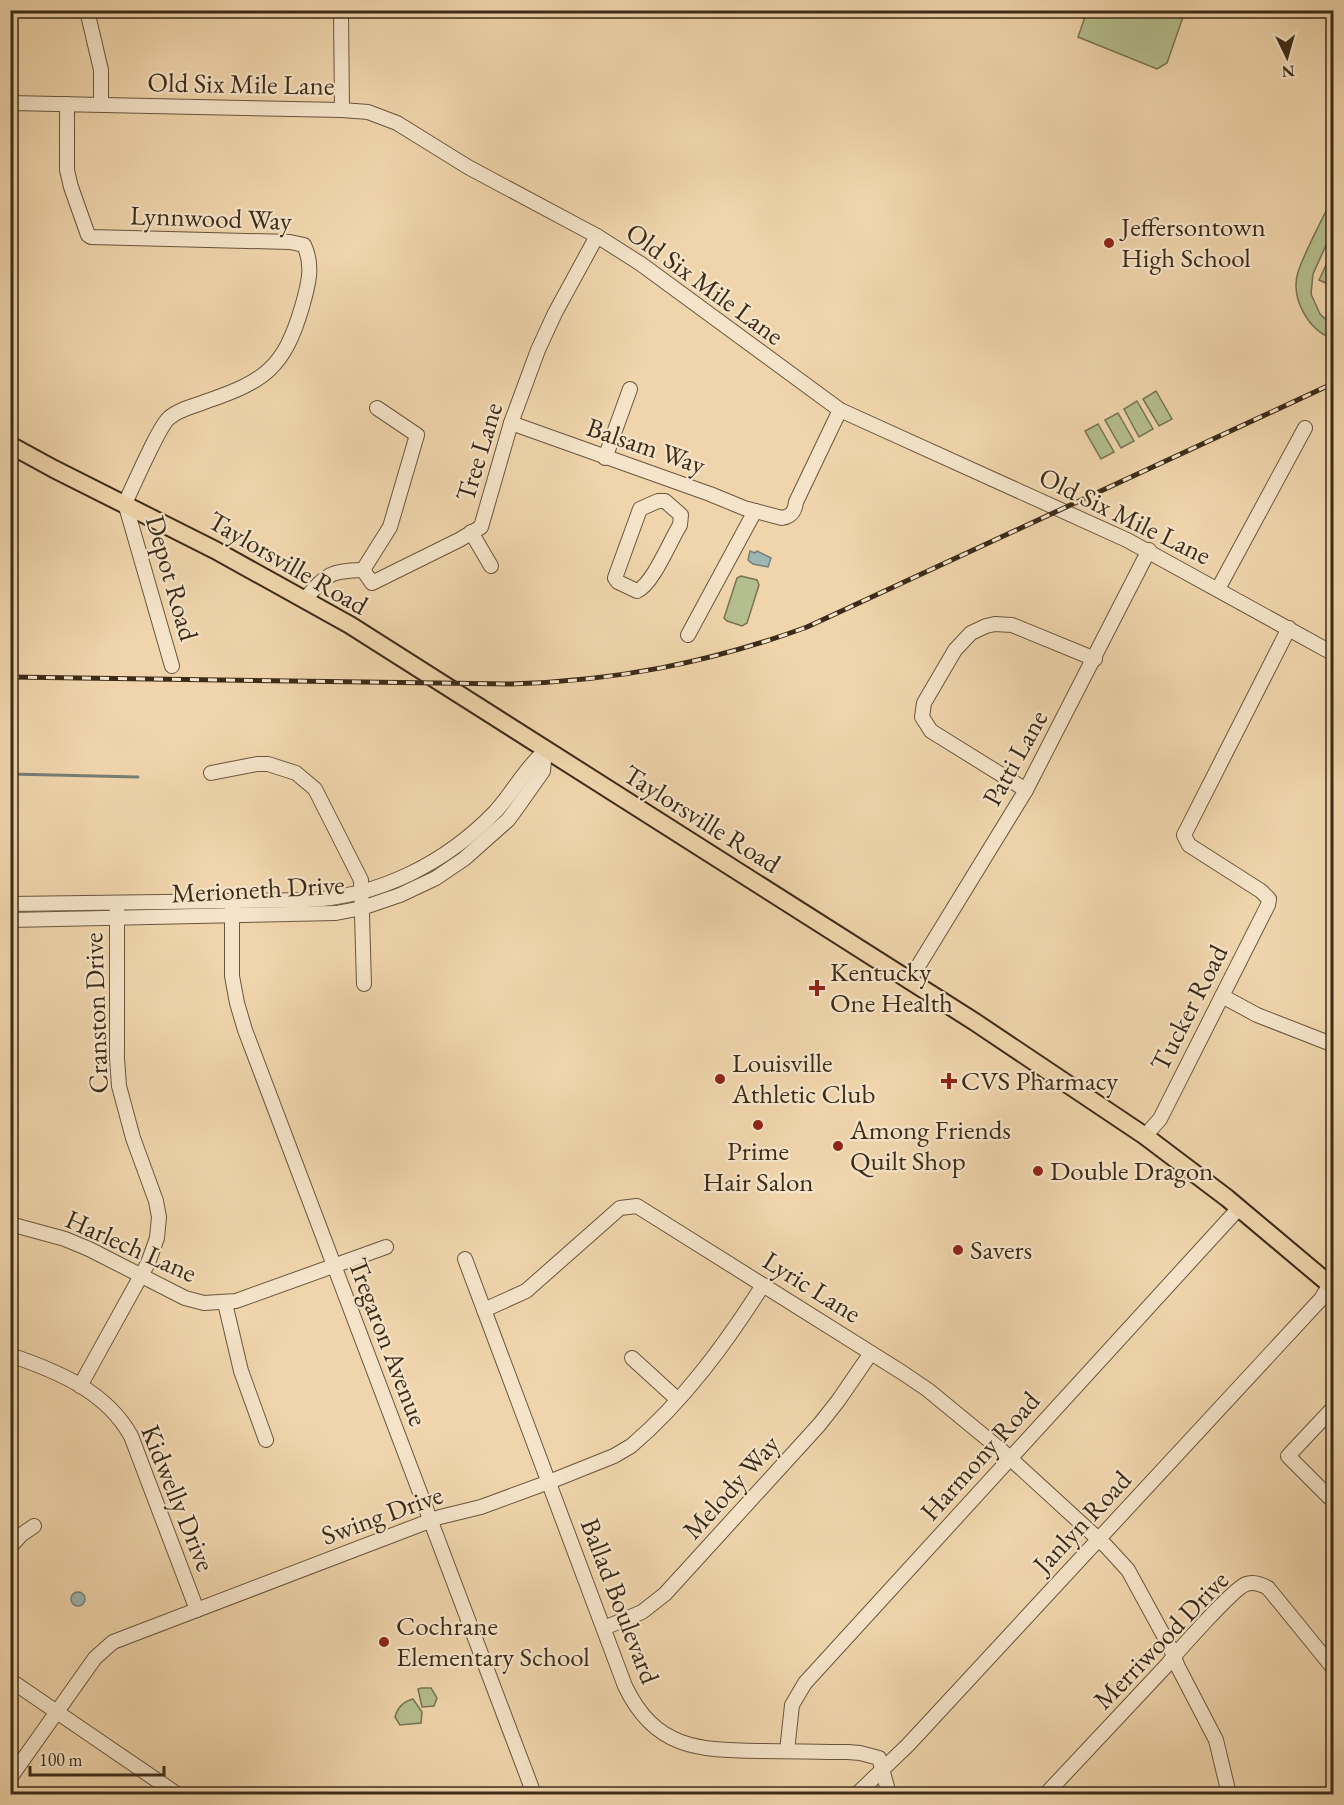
<svg xmlns="http://www.w3.org/2000/svg" width="1344" height="1805" viewBox="0 0 1344 1805" font-family="'EB Garamond',serif">
	<style>
		.green { fill: #b4be8e; stroke: #787453; stroke-width: 1.5 }
		.water { fill: #9eb6b4; stroke: #777e76; stroke-width: 1.5 }
		.lines { fill: none; stroke-linecap: round; stroke-linejoin: round }
		.stream { stroke: #777e76; stroke-width: 3 }
		.minor-casing { stroke: #69563d; stroke-width: 16 }
		.major-casing { stroke: #3c2b18; stroke-width: 20 }
		.minor { stroke: #f5e4c9; stroke-width: 14 }
		.major { stroke: #f0d5ac; stroke-width: 16 }
		.rail-casing { stroke: #3c2b18; stroke-width: 5 }
		.rail { stroke: #f5e4c9; stroke-width: 3; stroke-dasharray: 9; stroke-linecap: butt }
		.poi-dot { fill: #8f2418; stroke: #f5e4c9; stroke-width: 2 }
		.labels { text-anchor: middle; stroke-width: 4.5; stroke-linejoin: round; paint-order: stroke }
		.street-label { font-size: 27px; fill: #3c2b18; stroke: #f5e4c9 }
		.poi-label { font-size: 27px; fill: #3c2b18; stroke: #f5e4c9; text-anchor: start }
	</style>
	<rect width="100%" height="100%" fill="#f0d5ac"/>
	<filter id="stains"><feTurbulence type="fractalNoise" baseFrequency=".00333" numOctaves="4"/><feColorMatrix values="0 0 0 0 .2 0 0 0 0 .09 0 0 0 0 .02 0 0 0 .5 -.17"/></filter>
	<radialGradient id="worn" r=".72"><stop offset=".6" stop-color="#630" stop-opacity="0"/><stop offset="1" stop-color="#630" stop-opacity=".3"/></radialGradient>
	<g class="green">
		<path d="M1087 11V10L1185 11 1167 63 1157 69 1078 37Z"/>
		<path d="M1333 196V230L1313 274 1311 294 1320 314 1333 326V339C1308 330 1290 298 1298 272 1307 246 1322 221 1333 196Z"/>
		<path d="M1333 250V286L1319 280Z"/>
		<path d="M1156 391 1172 419 1159 426 1143 399Z"/>
		<path d="M1137 401 1153 429 1139 437 1124 409Z"/>
		<path d="M1118 413 1134 441 1121 448 1105 420Z"/>
		<path d="M1098 424 1114 452 1101 459 1085 431Z"/>
		<path d="M741 576 757 580 759 585 747 623 742 626 727 621 724 618 737 578Z"/>
		<path d="M421 1688H431L437 1698 434 1706 422 1707 418 1689Z"/>
		<path d="M413 1699 422 1712 421 1723 400 1725 395 1717C397 1708 404 1701 413 1699Z"/>
	</g>
	<g class="water">
		<path d="M750 551 755 553 757 551 771 558 768 567 753 564 748 560Z"/>
		<circle cx="78" cy="1599" r="7"/>
	</g>
	<g class="lines">
		<path class="stream" d="M10 774 138 777"/>
		<defs>
			<g id="minor">
				<path d="M89 10V19L101 70V104"/>
				<path d="M341 10 342 110"/>
				<path d="M10 103 342 110 368 112 397 123 468 167 597 236 641 264 840 410 1127 540 1334 654"/>
				<path d="M67 104V170L71 187 88 235 91 237 290 242 304 245C314 266 308 286 302 307 284 368 265 381 207 401 195 406 179 409 169 418 159 426 133 487 125 503L172 666"/>
				<path d="M511 423 710 494 744 508 782 518C792 516 795 511 796 502L840 410"/>
				<path d="M605 458 630 389"/>
				<path d="M658 501H665L681 515 680 525C670 541 653 584 637 591L618 582 615 578 640 509Z"/>
				<path d="M471 532 491 566"/>
				<path d="M363 570 390 527 417 435 377 408"/>
				<path d="M1218 589 1305 428"/>
				<path d="M305 599C327 574 329 571 363 570L372 583 459 540 481 527 511 423 538 350 555 313 597 236"/>
				<path d="M688 635 755 511"/>
				<path d="M211 773 257 764H268L296 773 315 789 361 880 364 984"/>
				<path d="M1026 790 931 731 922 717 924 703 955 650 971 633 986 626 995 624 1012 625 1095 659"/>
				<path d="M232 900V976L237 1003 245 1030 534 1794"/>
				<path d="M10 904 307 900C379 897 446 863 496 811 514 791 525 768 545 751"/>
				<path d="M10 920 336 913 362 908 400 895 436 878 464 859 508 820 519 805 543 771 545 751"/>
				<path d="M909 981 1026 790 1149 550"/>
				<path d="M1222 996 1257 1015 1334 1045"/>
				<path d="M1145 1136 1160 1119 1268 905 1269 899 1261 891 1189 845 1184 835 1289 628"/>
				<path d="M10 1224 65 1239 89 1249 185 1298 204 1303 236 1301 386 1247"/>
				<path d="M465 1259 625 1686C655 1749 698 1750 760 1751 789 1751 819 1752 848 1752L860 1753 879 1758 889 1794"/>
				<path d="M225 1303 241 1371 266 1440"/>
				<path d="M484 1310 526 1291 620 1208 637 1206 903 1373 928 1390 1001 1450 1106 1546 1128 1570 1170 1647 1178 1667 1216 1740 1229 1794"/>
				<path d="M10 1355C57 1371 106 1391 131 1436L197 1610"/>
				<path d="M632 1358 677 1399"/>
				<path d="M80 1386 148 1263 157 1238 159 1217 156 1201 133 1138 119 1086 117 1058V909"/>
				<path d="M1334 1407 1288 1456 1334 1502"/>
				<path d="M10 1547 21 1535 34 1526"/>
				<path d="M604 1628 642 1612 665 1594 819 1425 838 1401 871 1353"/>
				<path d="M10 1680 177 1794"/>
				<path d="M787 1751 792 1705 805 1683 1239 1208"/>
				<path d="M10 1778 95 1658 113 1642 440 1517 481 1507 549 1482 614 1456 631 1446C684 1401 726 1343 763 1285"/>
				<path d="M857 1794 908 1745 1321 1299 1334 1278"/>
				<path d="M1046 1794 1167 1665C1178 1651 1233 1589 1246 1584 1254 1581 1261 1584 1268 1588L1334 1669"/>
			</g>
			<path id="major" d="M10 445 54 469 215 550 350 625 975 1022 1145 1136 1227 1198 1334 1288"/>
		</defs>
		<use href="#minor" class="minor-casing"/>
		<use href="#major" class="major-casing"/>
		<use href="#minor" class="minor"/>
		<use href="#major" class="major"/>
		<defs>
			<path id="rail" d="M10 677 510 684C615 681 709 663 807 627L1334 383"/>
		</defs>
		<use href="#rail" class="rail-casing"/>
		<use href="#rail" class="rail"/>
	</g>
	<g class="poi-dot">
		<circle cx="1109" cy="243" r="6"/>
		<path d="M814 979h6v6h6v6h-6v6h-6v-6h-6v-6h6z"/>
		<circle cx="720" cy="1079" r="6"/>
		<path d="M946 1072h6v6h6v6h-6v6h-6v-6h-6v-6h6z"/>
		<circle cx="758" cy="1125" r="6"/>
		<circle cx="838" cy="1146" r="6"/>
		<circle cx="1038" cy="1171" r="6"/>
		<circle cx="958" cy="1250" r="6"/>
		<circle cx="384" cy="1642" r="6"/>
	</g>
	<g class="labels">
		<g class="street-label">
			<text transform="translate(241 84) rotate(1)" y="9">Old Six Mile Lane</text>
			<text transform="translate(211 218) rotate(2)" y="9">Lynnwood Way</text>
			<text transform="translate(705 284) rotate(36)" y="9">Old Six Mile Lane</text>
			<text transform="translate(646 446) rotate(19)" y="9">Balsam Way</text>
			<text transform="translate(479 452) rotate(-73)" y="9">Tree Lane</text>
			<text transform="translate(1125 516) rotate(26)" y="9">Old Six Mile Lane</text>
			<text transform="translate(288 563) rotate(30)" y="9">Taylorsville Road</text>
			<text transform="translate(172 578) rotate(74)" y="9">Depot Road</text>
			<text transform="translate(1015 758) rotate(-61)" y="9">Patti Lane</text>
			<text transform="translate(702 819) rotate(32)" y="9">Taylorsville Road</text>
			<text transform="translate(258 889) rotate(-3)" y="9">Merioneth Drive</text>
			<text transform="translate(1189 1008) rotate(-63)" y="9">Tucker Road</text>
			<text transform="translate(96 1013) rotate(-92)" y="9">Cranston Drive</text>
			<text transform="translate(131 1246) rotate(24)" y="9">Harlech Lane</text>
			<text transform="translate(812 1287) rotate(32)" y="9">Lyric Lane</text>
			<text transform="translate(388 1342) rotate(69)" y="9">Tregaron Avenue</text>
			<text transform="translate(980 1456) rotate(-48)" y="9">Harmony Road</text>
			<text transform="translate(731 1487) rotate(-48)" y="9">Melody Way</text>
			<text transform="translate(178 1498) rotate(68)" y="9">Kidwelly Drive</text>
			<text transform="translate(382 1515) rotate(-20)" y="9">Swing Drive</text>
			<text transform="translate(1082 1522) rotate(-47)" y="9">Janlyn Road</text>
			<text transform="translate(620 1601) rotate(69)" y="9">Ballad Boulevard</text>
			<text transform="translate(1161 1640) rotate(-46)" y="9">Merriwood Drive</text>
		</g>
		<g class="poi-label">
			<text x="1121" y="236">Jeffersontown<tspan x="1121" dy="31">High School</tspan></text>
			<text x="830" y="981">Kentucky<tspan x="830" dy="31">One Health</tspan></text>
			<text x="732" y="1072">Louisville<tspan x="732" dy="31">Athletic Club</tspan></text>
			<text x="961" y="1090">CVS Pharmacy</text>
			<text x="850" y="1139">Among Friends<tspan x="850" dy="31">Quilt Shop</tspan></text>
			<text x="758" y="1160" text-anchor="middle">Prime<tspan x="758" dy="31">Hair Salon</tspan></text>
			<text x="1050" y="1180">Double Dragon</text>
			<text x="970" y="1259">Savers</text>
			<text x="396" y="1635">Cochrane<tspan x="396" dy="31">Elementary School</tspan></text>
		</g>
	</g>
	<rect width="1344" height="1805" fill="none" stroke="#f0d5ac" stroke-width="36"/>
	<rect x="12" y="12" width="1320" height="1781" fill="none" stroke="#3c2b18" stroke-width="3"/>
	<rect x="18" y="18" width="1308" height="1769" fill="none" stroke="#3c2b18" stroke-width="1.5"/>
	<g transform="translate(1287 57) rotate(175)" stroke="#f5e4c9" stroke-width="4.5" paint-order="stroke">
	<path d="M0-4.5L10 22L0 15L-10 22Z" fill="#3c2b18"/>
	<text y="-9" font-size="16" font-weight="bold" text-anchor="middle" fill="#3c2b18">N</text>
	</g>
	<path d="M30 1766v9h134v-9" fill="none" stroke="#3c2b18" stroke-width="3"/>
	<text x="39" y="1766" font-size="18" fill="#3c2b18" stroke="#f5e4c9" stroke-width="4.5" paint-order="stroke">100 m</text>
	<rect width="100%" height="100%" filter="url(#stains)"/>
	<rect width="100%" height="100%" fill="url(#worn)"/>
</svg>
